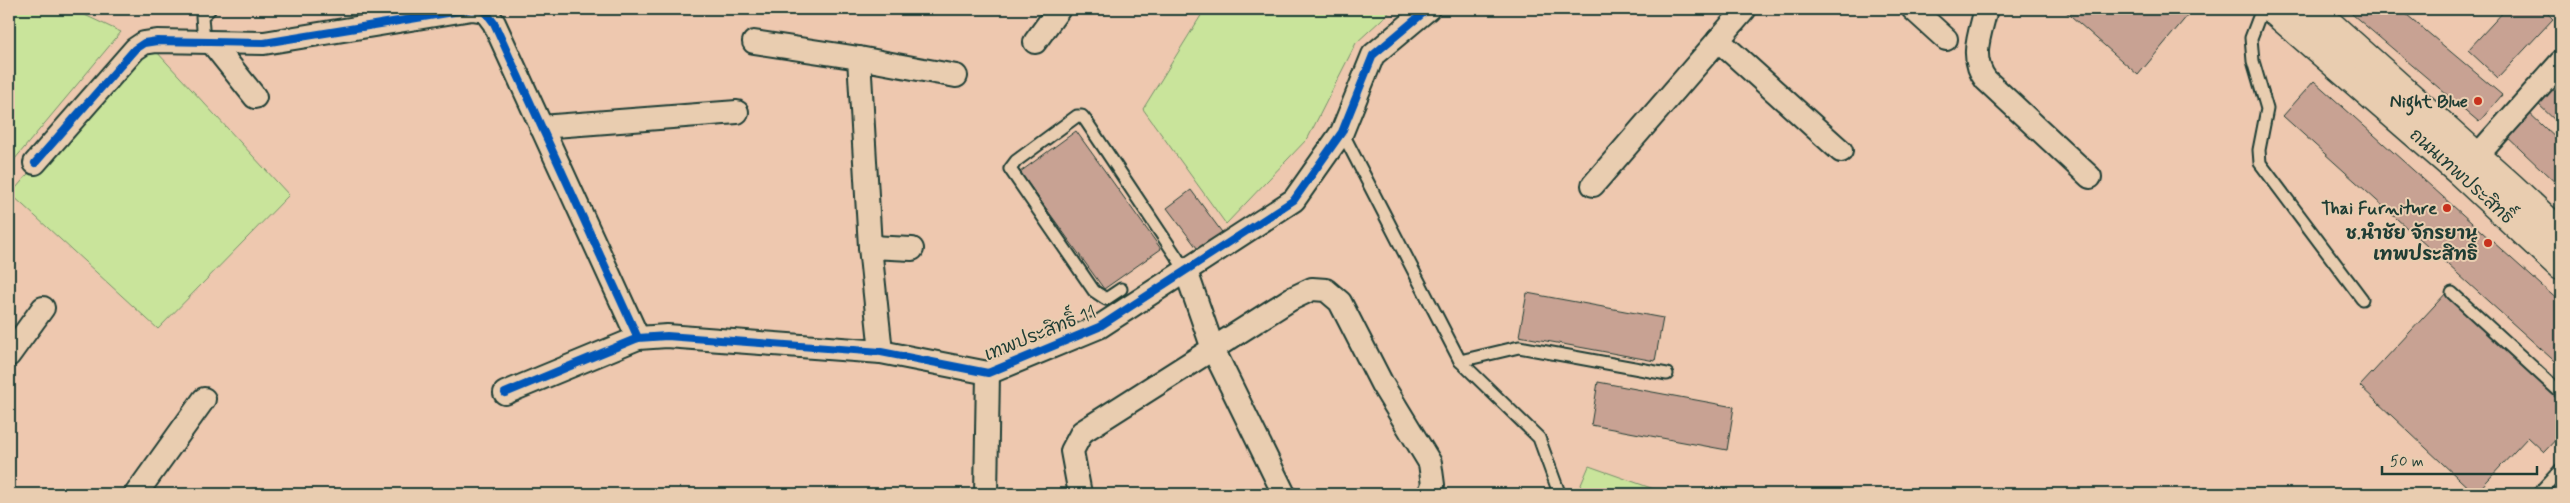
<svg xmlns="http://www.w3.org/2000/svg" width="2570" height="503" viewBox="0 0 2570 503" font-family="Mynerve,'Playpen Sans Thai',sans-serif">
	<style>
		.green { fill: #c9e49b; stroke: #749068 }
		.building { fill: #c8a293; stroke: #1f3d34 }
		.lines { fill: none; stroke-linecap: round; stroke-linejoin: round }
		.service-casing { stroke: #1f3d34; stroke-width: 15 }
		.minor-casing { stroke: #1f3d34; stroke-width: 26 }
		.secondary-casing { stroke: #1f3d34; stroke-width: 31 }
		.service { stroke: #e9cdb0; stroke-width: 11 }
		.minor { stroke: #e9cdb0; stroke-width: 22 }
		.secondary { stroke: #e9cdb0; stroke-width: 28 }
		.cycleway-casing { stroke: #e9cdb0; stroke-width: 11 }
		.cycleway { stroke: #0057b8; stroke-width: 8 }
		.poi-dot { fill: #c8321e; stroke: #e9cdb0; stroke-width: 2 }
		.labels { text-anchor: middle; stroke-width: 4; stroke-linejoin: round; paint-order: stroke }
		.poi-label { font-size: 18px; font-weight: bold; fill: #1f3d34; stroke: #e9cdb0; text-anchor: end }
		.street-label { font-size: 18px; fill: #1f3d34; stroke: #e9cdb0 }
	</style>
	<rect width="100%" height="100%" fill="#eec8af"/>
	<filter id="ink" filterUnits="userSpaceOnUse"><feTurbulence type="fractalNoise" baseFrequency=".02" numOctaves="2"/><feDisplacementMap in="SourceGraphic" scale="10" xChannelSelector="R" yChannelSelector="G"/><feConvolveMatrix kernelMatrix="1 2 1 2 8 2 1 2 1" color-interpolation-filters="sRGB"/></filter>
	<g filter="url(#ink)">
		<g class="green">
			<path d="M9 9H72L121 32 9 166Z"/>
			<path d="M1205 9H1393L1356 43 1308 138 1226 224 1143 109Z"/>
			<path d="M143 37 289 195 158 329 11 194Z"/>
			<path d="M1589 466 1668 494H1577Z"/>
		</g>
		<g class="building">
			<path d="M2063 9H2193L2138 75Z"/>
			<path d="M2346 9H2400L2502 95 2479 122Z"/>
			<path d="M2506 9H2543L2553 19 2498 78 2468 50Z"/>
			<path d="M2561 74V126L2535 101Z"/>
			<path d="M2314 81 2561 303V367L2283 116Z"/>
			<path d="M2525 109 2561 143V188L2503 133Z"/>
			<path d="M1076 131 1161 249 1104 289 1020 172Z"/>
			<path d="M1191 190 1224 235 1200 252 1167 208Z"/>
			<path d="M2447 292 2561 400V434L2544 452 2528 437 2475 494 2360 386Z"/>
			<path d="M1527 293 1663 318 1655 361 1519 336Z"/>
			<path d="M1598 382 1734 407 1727 450 1591 425Z"/>
		</g>
		<g class="lines">
			<defs>
				<g id="service">
					<path d="M2262 9 2251 38 2253 61 2267 109 2259 150 2260 163 2362 299"/>
					<path d="M204 42 202 16 210 9"/>
					<path d="M1342 132 1460 361 1539 438 1558 490V494"/>
					<path d="M1121 289 1106 299 1094 291 1010 169 1016 161 1077 116H1082L1086 121 1186 271"/>
					<path d="M2452 293 2561 393"/>
					<path d="M1460 361 1519 347 1667 374"/>
					<path d="M2538 494 2561 469"/>
				</g>
				<g id="minor">
					<path d="M1913 9 1946 39"/>
					<path d="M1986 9C1980 34 1969 58 1986 80L2090 177"/>
					<path d="M1718 40 1841 151"/>
					<path d="M754 42 859 58"/>
					<path d="M1035 42 1059 9"/>
					<path d="M212 43 255 97"/>
					<path d="M541 127 737 112"/>
					<path d="M2477 156 2561 62"/>
					<path d="M35 163 135 49 144 43 157 41 264 43 472 9 485 11 494 23 638 338"/>
					<path d="M1593 185 1745 9"/>
					<path d="M870 247 912 249"/>
					<path d="M1186 271 1213 349 1284 494"/>
					<path d="M881 352 870 247 859 58 956 76"/>
					<path d="M9 355 43 308"/>
					<path d="M505 393 638 338 667 336 881 352 988 373 1099 327 1294 200 1342 132 1373 55 1428 9"/>
					<path d="M136 494 204 399"/>
					<path d="M986 494 988 373"/>
					<path d="M1080 494 1072 451 1082 432 1291 299 1312 289 1326 290 1340 302 1382 384 1430 463 1433 485 1429 494"/>
				</g>
				<g id="secondary">
					<path d="M2272 9 2460 172 2561 266"/>
					<path d="M2312 9 2511 187 2561 234"/>
				</g>
			</defs>
			<use href="#service" class="service-casing"/>
			<use href="#minor" class="minor-casing"/>
			<use href="#secondary" class="secondary-casing"/>
			<use href="#service" class="service"/>
			<use href="#minor" class="minor"/>
			<use href="#secondary" class="secondary"/>
			<defs>
				<g id="cycleway">
					<path d="M35 163 135 49 144 43 157 41 264 43 472 9 485 11 494 23 638 338"/>
					<path d="M505 393 638 338 667 336 881 352 988 373 1099 327 1294 200 1342 132 1373 55 1428 9"/>
				</g>
			</defs>
			<use href="#cycleway" class="cycleway-casing"/>
			<use href="#cycleway" class="cycleway"/>
		</g>
	</g>
	<g class="poi-dot">
		<circle cx="2478" cy="101" r="5"/>
		<circle cx="2447" cy="208" r="5"/>
		<circle cx="2488" cy="243" r="5"/>
	</g>
	<g class="labels">
		<g class="poi-label">
			<text x="2468" y="107">Night Blue</text>
			<text x="2437" y="214">Thai Furniture</text>
			<text x="2478" y="239">ช.นำชัย จักรยาน<tspan x="2478" dy="21">เทพประสิทธิ์</tspan></text>
		</g>
		<g class="street-label">
			<text transform="translate(2462 176) rotate(42)" y="6">ถนนเทพประสิทธิ์</text>
			<text transform="translate(1040 333) rotate(-22)" y="6">เทพประสิทธิ์ 11</text>
		</g>
	</g>
	<rect width="2570" height="503" fill="none" stroke="#e9cdb0" stroke-width="30"/>
	<rect x="15" y="15" width="2540" height="473" fill="none" stroke="#1f3d34" stroke-width="2" filter="url(#ink)"/>
	<path d="M2382 466v8h155v-8" fill="none" stroke="#1f3d34" stroke-width="2.5"/>
	<text x="2390" y="466" font-size="15" fill="#1f3d34" stroke="#e9cdb0" stroke-width="4" paint-order="stroke">50 m</text>
</svg>
